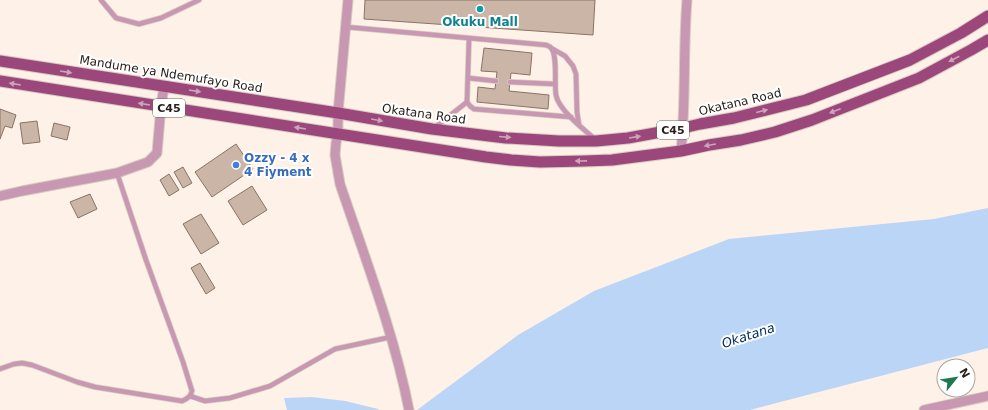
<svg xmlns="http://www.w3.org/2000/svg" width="988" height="410" viewBox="0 0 988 410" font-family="'DejaVu Sans',sans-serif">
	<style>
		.water { fill: #bad5f6 }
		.building { fill: #cab5a6; stroke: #887466 }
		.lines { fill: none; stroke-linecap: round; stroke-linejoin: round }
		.service-casing { stroke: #d7cbc2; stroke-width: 6 }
		.minor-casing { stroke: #d7cbc2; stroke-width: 11 }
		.primary-casing { stroke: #d7cbc2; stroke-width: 13 }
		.service { stroke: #c897b2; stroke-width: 4.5 }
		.minor { stroke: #c897b2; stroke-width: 9 }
		.primary { stroke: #9c477b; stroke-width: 11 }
		.oneway { fill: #cea3bd }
		.culture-dot { fill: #0f9aa8; stroke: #fff; stroke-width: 1.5 }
		.shop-dot { fill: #3f7fe0; stroke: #fff; stroke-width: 1.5 }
		.labels { text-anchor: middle; stroke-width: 4; stroke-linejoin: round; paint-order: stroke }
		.shield { fill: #fff; stroke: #68635f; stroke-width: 1 }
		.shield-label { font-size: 11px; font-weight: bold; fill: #28201b }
		.culture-label { font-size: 12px; font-weight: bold; fill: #0d838f; stroke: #fff }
		.street-label { font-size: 12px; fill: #28201b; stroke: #fff }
		.shop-label { font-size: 12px; font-weight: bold; fill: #366cbe; stroke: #fff; text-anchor: start }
		.water-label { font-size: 13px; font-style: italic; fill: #043161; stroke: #fff }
	</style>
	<rect width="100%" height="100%" fill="#fef1e7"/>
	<g class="water">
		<path d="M988 208V348L750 410H417L518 335 594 291 729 239 934 219Z"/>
		<path d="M312 397 345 401 378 409 379 410H287L284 398Z"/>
	</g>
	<g class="building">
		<path d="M365 0H595L593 35 364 19Z"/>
		<path d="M484 48 532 53 530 75 511 73 509 91 549 95 548 109 477 102 478 87 495 89 497 72 481 71Z"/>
		<path d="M0 109 16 115 12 128 5 126 0 139Z"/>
		<path d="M37 121 40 142 23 144 20 123Z"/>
		<path d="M54 123 70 127 67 140 51 136Z"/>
		<path d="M236 144 253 169 212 197 195 172Z"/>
		<path d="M183 167 192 183 183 188 174 172Z"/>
		<path d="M169 174 179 190 169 196 160 180Z"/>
		<path d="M252 186 267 210 243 225 228 201Z"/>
		<path d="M90 194 97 209 78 218 70 202Z"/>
		<path d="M201 214 219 243 201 254 183 224Z"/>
		<path d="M200 263 215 288 206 294 191 268Z"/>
	</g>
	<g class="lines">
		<defs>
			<g id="service">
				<path d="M101 0 116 18 139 24 161 18 199 0"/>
				<path d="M346 27 546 45C548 46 550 46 551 48 558 55 554 84 556 95 558 109 583 129 595 139"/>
				<path d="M469 39 467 102 470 106 474 109 571 117"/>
				<path d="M551 48 565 56 573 66 576 74 577 112 579 125"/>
				<path d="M468 78 496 81"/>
				<path d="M510 82 555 84"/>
				<path d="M434 128 467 102"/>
				<path d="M0 369 14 364 22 363 32 365 77 382 95 387 182 401 186 399 190 396 192 391 183 362 146 260 117 173"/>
				<path d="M190 396 205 401 230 398 270 386 335 349 391 337"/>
			</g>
			<g id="minor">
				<path d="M348 0 338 113V134L336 143 335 155 340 184C365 258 394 333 409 410"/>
				<path d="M681 151C686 101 683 50 687 0"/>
				<path d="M0 196 22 191 117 173 148 162 157 153 161 106 164 87"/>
				<path d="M924 410 988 396"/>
			</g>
			<g id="primary">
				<path d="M0 61 338 113 432 129 506 138 559 141H596L628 138 683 128 700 124 734 118 806 100 910 60 961 33 988 16"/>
				<path d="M0 81 486 157 511 160 540 162 584 161 612 160 681 151 709 145 741 140 775 132 812 120 919 78 971 50 988 40"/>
			</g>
		</defs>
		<use href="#service" class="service-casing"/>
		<use href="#minor" class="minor-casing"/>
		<use href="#primary" class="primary-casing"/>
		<use href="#service" class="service"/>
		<use href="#minor" class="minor"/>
		<use href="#primary" class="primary"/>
	</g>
	<defs><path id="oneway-solid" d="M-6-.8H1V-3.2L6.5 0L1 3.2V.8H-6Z"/></defs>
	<g class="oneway">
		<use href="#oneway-solid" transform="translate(954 59) rotate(152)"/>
		<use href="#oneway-solid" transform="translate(66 72) rotate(9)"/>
		<use href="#oneway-solid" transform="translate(15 84) rotate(-171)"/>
		<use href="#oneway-solid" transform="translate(195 91) rotate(9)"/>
		<use href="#oneway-solid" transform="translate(144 104) rotate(-171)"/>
		<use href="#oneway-solid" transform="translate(762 111) rotate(-14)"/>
		<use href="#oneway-solid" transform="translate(835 111) rotate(159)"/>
		<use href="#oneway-solid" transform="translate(377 120) rotate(10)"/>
		<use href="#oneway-solid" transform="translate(300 128) rotate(-171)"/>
		<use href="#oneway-solid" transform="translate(505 137) rotate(5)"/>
		<use href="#oneway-solid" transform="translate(635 137) rotate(-9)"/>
		<use href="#oneway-solid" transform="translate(710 145) rotate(170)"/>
		<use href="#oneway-solid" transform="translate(581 161) rotate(179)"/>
	</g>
	<circle class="culture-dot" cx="480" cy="9" r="4"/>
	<circle class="shop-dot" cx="236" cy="165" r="4"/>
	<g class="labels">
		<g class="shield">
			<rect x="153" y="99" width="32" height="18" rx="3"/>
			<rect x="657" y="121" width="32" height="18" rx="3"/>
		</g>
		<g class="shield-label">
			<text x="169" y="112">C45</text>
			<text x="673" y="134">C45</text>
		</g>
		<g class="culture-label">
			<text x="480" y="26">Okuku Mall</text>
		</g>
		<g class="street-label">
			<text transform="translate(171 74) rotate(9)" y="4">Mandume ya Ndemufayo Road</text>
			<text transform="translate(740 102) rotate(-13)" y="4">Okatana Road</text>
			<text transform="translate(424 114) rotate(8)" y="4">Okatana Road</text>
		</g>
		<g class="shop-label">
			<text x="244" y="162">Ozzy - 4 x<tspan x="244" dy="14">4 Fiyment</tspan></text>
		</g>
		<g class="water-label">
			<text transform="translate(748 335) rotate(-18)" y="5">Okatana</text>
		</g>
	</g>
	<g transform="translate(956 378) rotate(60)"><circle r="19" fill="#ffffff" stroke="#a9a6a4"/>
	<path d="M0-3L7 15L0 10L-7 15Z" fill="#1d794f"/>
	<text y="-6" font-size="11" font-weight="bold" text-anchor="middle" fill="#28201b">N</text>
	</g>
</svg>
